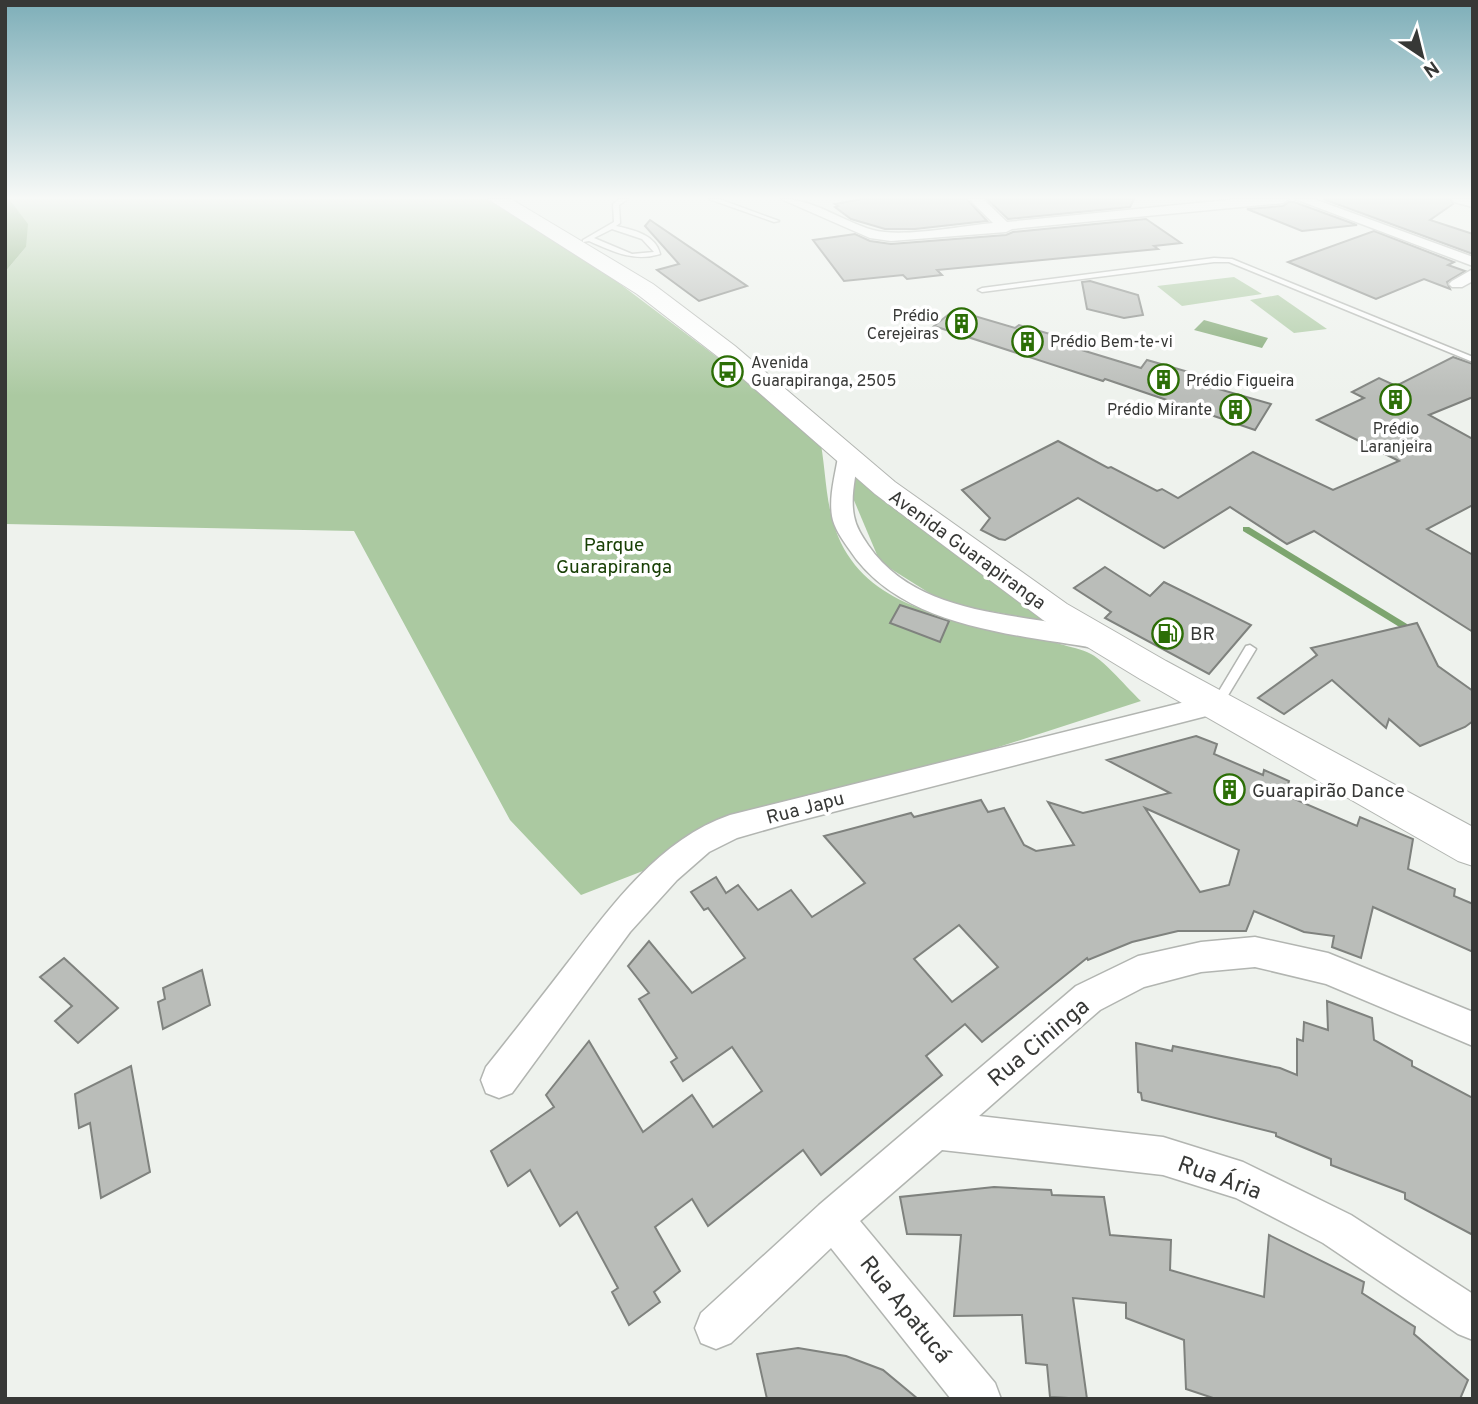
<svg xmlns="http://www.w3.org/2000/svg" width="1478" height="1404" viewBox="0 0 1478 1404" font-family="Overpass,sans-serif">
	<style>
		.green { fill: #abc9a1 }
		.water { fill: #7da56f }
		.lines { fill: none; stroke-linecap: round; stroke-linejoin: round }
		.stream { fill: #7da56f; fill-rule: evenodd }
		.building { fill: #babdb9; stroke: #7f827e; stroke-width: 2; fill-rule: evenodd }
		.service-casing { stroke: #b2b5b1; stroke-width: 3 }
		.minor-casing { stroke: #b2b5b1; stroke-width: 3 }
		.secondary-casing { stroke: #b2b5b1; stroke-width: 2 }
		.service { fill: #fff; fill-rule: evenodd }
		.minor { fill: #fff; fill-rule: evenodd }
		.secondary { fill: #fff; fill-rule: evenodd }
		.labels { text-anchor: middle; stroke-width: 7; stroke-linejoin: round; paint-order: stroke }
		.far-poi-label { font-size: 16px; fill: #373836; stroke: #fff; text-anchor: start }
		.park-label { font-size: 19px; fill: #194006; stroke: #fff }
		.street-label { font-size: 19px; fill: #373836; stroke: #fff }
		.poi-label { font-size: 19px; fill: #373836; stroke: #fff; text-anchor: start }
		.near-street-label { font-size: 23px; fill: #373836; stroke: #fff }
	</style>
	<rect width="100%" height="100%" fill="#eef2ed"/>
	<g class="green">
		<path d="M9 199H493L571 247 819 434C827 471 824 508 841 543 880 622 987 621 1060 644 1070 647 1082 649 1091 654 1107 663 1127 688 1141 701L782 817 581 895 510 820 354 531 5 524V272L26 247Z"/>
		<path d="M1234 277 1262 294 1182 306 1157 286Z"/>
		<path d="M1278 295 1327 329 1294 333 1250 300Z"/>
		<path d="M855 474 1066 625 945 603 880 562 853 498Z"/>
	</g>
	<g class="water">
		<path d="M5 199H9L28 224 26 247 5 272Z"/>
		<path d="M1204 320 1268 338 1262 348 1194 330Z"/>
	</g>
	<g class="lines">
		<path class="stream" d="M1243 527H1249L1407 624 1408 626 1407 628H1401L1243 531Z"/>
	</g>
	<g class="building">
		<path d="M862 199H967L987 221 915 229H885L851 219 835 207 838 206 835 204Z"/>
		<path d="M987 199H1134L1130 207 1008 219Z"/>
		<path d="M1323 199H1451L1453 204 1430 220 1473 234V254Z"/>
		<path d="M1289 202H1294L1357 225 1302 231 1247 209 1283 206Z"/>
		<path d="M1146 219 1181 243 1154 246 1158 249 937 270 942 275 907 279 903 275 844 281 813 240 855 234 870 241 891 244 1006 235 1013 232Z"/>
		<path d="M650 220 747 286 699 301 657 270 679 264 645 226Z"/>
		<path d="M1374 231 1454 262 1448 265 1465 271 1447 282 1450 289 1424 279 1376 299 1288 262Z"/>
		<path d="M1090 281 1138 295 1143 315 1124 318 1087 309 1082 282Z"/>
		<path d="M954 310 1015 328 1019 325 1057 336 1052 341 1141 368 1147 360 1199 375 1194 382 1271 404 1255 430 1105 379 1103 381 934 326Z"/>
		<path d="M1453 357 1473 364V397L1429 415 1473 439V505L1427 529 1473 555V632L1314 531 1287 544 1230 507 1164 548 1078 498 1005 540 999 539 981 530 990 518 962 490 1058 441 1108 468 1111 467 1157 491 1162 489 1178 498 1253 452 1333 490 1399 461 1317 420 1364 398 1352 392 1379 378 1396 386Z"/>
		<path d="M1105 567 1150 596 1164 582 1251 625 1209 674 1105 618 1111 612 1074 588Z"/>
		<path d="M900 605 949 621 940 642 890 623Z"/>
		<path d="M1417 623 1438 666 1473 691V721L1465 727 1420 746 1389 719 1386 728 1332 680 1284 714 1258 698 1317 655 1311 648Z"/>
		<path d="M1196 736 1217 744 1214 754 1263 775 1264 770 1289 781 1285 795 1357 826 1360 817 1413 839 1408 869 1455 889 1454 896 1473 904V952L1373 907 1361 958 1332 947 1334 936 1304 932 1254 911 1246 931H1178L1132 942 1088 960 1087 958 982 1042 965 1024 926 1056 942 1075 821 1175 803 1150 708 1226 692 1199 655 1227 680 1271 654 1292 660 1302 629 1325 612 1292 618 1288 577 1212 560 1226 530 1170 508 1186 491 1151 554 1107 546 1095 589 1041 643 1132 692 1095 713 1127 762 1091 732 1047 683 1081 671 1062 677 1058 639 999 649 993 628 966 649 941 692 993 745 958 708 908 704 910 691 892 716 877 726 893 738 885 758 910 791 890 812 917 865 883 824 836 911 813 914 817 981 800 988 812 1004 808 1024 845 1036 851 1074 845 1048 802 1083 813 1170 793 1107 760ZM1145 808 1239 850 1229 885 1200 892ZM959 925 998 967 952 1002 914 959Z"/>
		<path d="M64 958 118 1008 78 1043 55 1021 72 1006 40 977Z"/>
		<path d="M202 970 210 1005 163 1029 158 1002 165 999 163 988Z"/>
		<path d="M1327 1001 1372 1018 1374 1040 1412 1061V1066L1473 1098V1235L1405 1199V1193L1331 1165V1159L1276 1136V1133L1142 1100 1141 1093 1138 1092 1136 1043 1172 1051 1173 1046 1280 1068 1297 1075V1039L1303 1041 1304 1022 1328 1030Z"/>
		<path d="M131 1066 150 1172 101 1198 90 1123 79 1128 75 1094Z"/>
		<path d="M994 1187 1051 1190 1052 1195 1104 1197 1110 1235 1171 1240 1170 1270 1264 1297 1269 1235 1364 1282 1362 1293 1415 1327 1414 1334 1468 1380 1460 1399H1216L1186 1389 1184 1340 1126 1318V1303L1073 1298 1087 1399 1050 1397 1047 1365 1026 1363 1022 1315 954 1316 961 1235 907 1234 900 1197Z"/>
		<path d="M798 1348 846 1356 883 1370 918 1399H767L757 1354Z"/>
	</g>
	<g class="lines">
		<defs>
			<g id="service">
				<path d="M620 199H628L619 205 620 223 616 226C634 230 656 235 660 254 634 262 614 252 589 241L583 242V240L614 222 613 204ZM612 229 642 239 654 252 632 254 594 238Z"/>
				<path d="M709 199H719L779 221 774 222Z"/>
				<path d="M1214 258 1232 259 1473 357V362L1229 262H1214L982 292 978 290 982 288Z"/>
				<path d="M1250 645 1256 649 1221 707H1213L1211 704 1213 701 1246 646Z"/>
			</g>
			<g id="minor">
				<path d="M781 199C815 199 841 221 873 230 901 238 961 226 993 223L969 199H983L1007 222 1238 199H1289L1283 203 1012 229 1006 232 891 241 870 238Z"/>
				<path d="M1295 199H1314L1473 257V266Z"/>
				<path d="M1453 199H1473V207L1454 202Z"/>
				<path d="M1473 269V281L1462 287H1452L1449 284 1452 281Z"/>
				<path d="M848 451 855 453 858 457C856 476 850 496 854 516 856 527 862 536 868 545 921 622 1030 611 1109 634L1112 640 1109 646 1100 649C1015 634 900 628 849 549 842 539 834 528 832 516 829 496 835 476 838 457L841 453Z"/>
				<path d="M1217 694 1226 697 1230 704 1226 711 786 824 737 838 709 852 677 880 630 932 512 1093 499 1098 486 1093 481 1080 486 1067C514 1032 542 996 569 961 613 904 660 839 730 815Z"/>
				<path d="M1255 937 1328 953 1473 1012V1046L1326 984 1255 967 1201 972 1144 987 1100 1010 979 1116 1163 1137 1243 1162 1351 1215 1473 1294V1340L1458 1334 1323 1243 1236 1198 1163 1175 942 1150 860 1221 995 1383 1001 1399H951L831 1248 731 1343 716 1349 701 1343 695 1328 701 1313 819 1205 1076 986 1138 956 1201 942Z"/>
			</g>
			<path id="secondary" d="M488 199H511L653 284 735 346 895 482 1067 604 1166 661 1473 827V866L1458 861 1140 679 1043 620 875 494 717 356 637 294Z"/>
		</defs>
		<use href="#service" class="service-casing"/>
		<use href="#minor" class="minor-casing"/>
		<use href="#secondary" class="secondary-casing"/>
		<use href="#service" class="service"/>
		<use href="#minor" class="minor"/>
		<use href="#secondary" class="secondary"/>
	</g>
	<linearGradient id="sky" x2="0" y2="1"><stop stop-color="#7daeb8"/><stop offset="0.5" stop-color="#f7f9f7"/><stop offset="1" stop-color="#f7f9f7" stop-opacity="0"/></linearGradient>
	<rect width="1478" height="396" fill="url(#sky)"/>
	<defs>
		<symbol id="building-ring" viewBox="-11 -11 22 22"><circle r="9.5" fill="#fff" stroke="#2c6e06" stroke-width="1.5"/><path d="M-4-6H4V6H1V3H-1V6H-4ZM-2.5-4.3h1.7v1.8h-1.7ZM.8-4.3h1.7v1.8H.8ZM-2.5-1h1.7V.8h-1.7ZM.8-1h1.7V.8H.8Z" fill="#2c6e06"/></symbol>
		<symbol id="bus-ring" viewBox="-11 -11 22 22"><circle r="9.5" fill="#fff" stroke="#2c6e06" stroke-width="1.5"/><path d="M-5-6H5V4H4V6H2V4H-2V6H-4V4H-5ZM-3.5-4V0h7V-4ZM-3.5 1.2v1.5H-2V1.2ZM2 1.2v1.5H3.5V1.2Z" fill="#2c6e06"/></symbol>
		<symbol id="fuel-ring" viewBox="-11 -11 22 22"><circle r="9.5" fill="#fff" stroke="#2c6e06" stroke-width="1.5"/><path d="M-5.5-6h7V0h2V4h1.3V-2.5L3-4.5l.8-.8L6-3V5H2.5V1h-1V6h-7ZM-4.2-4.7v3.2H.2V-4.7Z" fill="#2c6e06"/></symbol>
	</defs>
	<g fill-rule="evenodd">
		<use href="#building-ring" x="944" y="306" width="35" height="35"/>
		<use href="#building-ring" x="1010" y="324" width="35" height="35"/>
		<use href="#bus-ring" x="710" y="354" width="35" height="35"/>
		<use href="#building-ring" x="1146" y="362" width="35" height="35"/>
		<use href="#building-ring" x="1378" y="382" width="35" height="35"/>
		<use href="#building-ring" x="1218" y="392" width="35" height="35"/>
		<use href="#fuel-ring" x="1150" y="616" width="35" height="35"/>
		<use href="#building-ring" x="1212" y="772" width="35" height="35"/>
	</g>
	<g class="labels">
		<g class="far-poi-label">
			<text x="939" y="321" text-anchor="end">Prédio<tspan x="939" dy="18">Cerejeiras</tspan></text>
			<text x="1050" y="347">Prédio Bem-te-vi</text>
			<text x="751" y="368">Avenida<tspan x="751" dy="18">Guarapiranga, 2505</tspan></text>
			<text x="1186" y="386">Prédio Figueira</text>
			<text x="1212" y="415" text-anchor="end">Prédio Mirante</text>
			<text x="1396" y="434" text-anchor="middle">Prédio<tspan x="1396" dy="18">Laranjeira</tspan></text>
		</g>
		<g class="park-label">
			<text x="614" y="551">Parque<tspan x="614" dy="22">Guarapiranga</tspan></text>
		</g>
		<g class="street-label">
			<text transform="translate(968 549) rotate(36)" y="7">Avenida Guarapiranga</text>
			<text transform="translate(805 807) rotate(-15)" y="7">Rua Japu</text>
		</g>
		<g class="poi-label">
			<text x="1190" y="640">BR</text>
			<text x="1252" y="797">Guarapirão Dance</text>
		</g>
		<g class="near-street-label">
			<text transform="translate(1038 1042) rotate(-40)" y="8">Rua Cininga</text>
			<text transform="translate(1220 1177) rotate(20)" y="8">Rua Ária</text>
			<text transform="translate(906 1309) rotate(51)" y="8">Rua Apatucá</text>
		</g>
	</g>
	<rect width="1478" height="1404" fill="none" stroke="#373836" stroke-width="14"/>
	<g transform="translate(1422 56) rotate(145)" stroke="#ffffff" stroke-width="5" paint-order="stroke">
	<path d="M0-5L12 26L0 18L-12 26Z" fill="#373836"/>
	<text y="-10" font-size="19" font-weight="bold" text-anchor="middle" fill="#373836">N</text>
	</g>
</svg>
